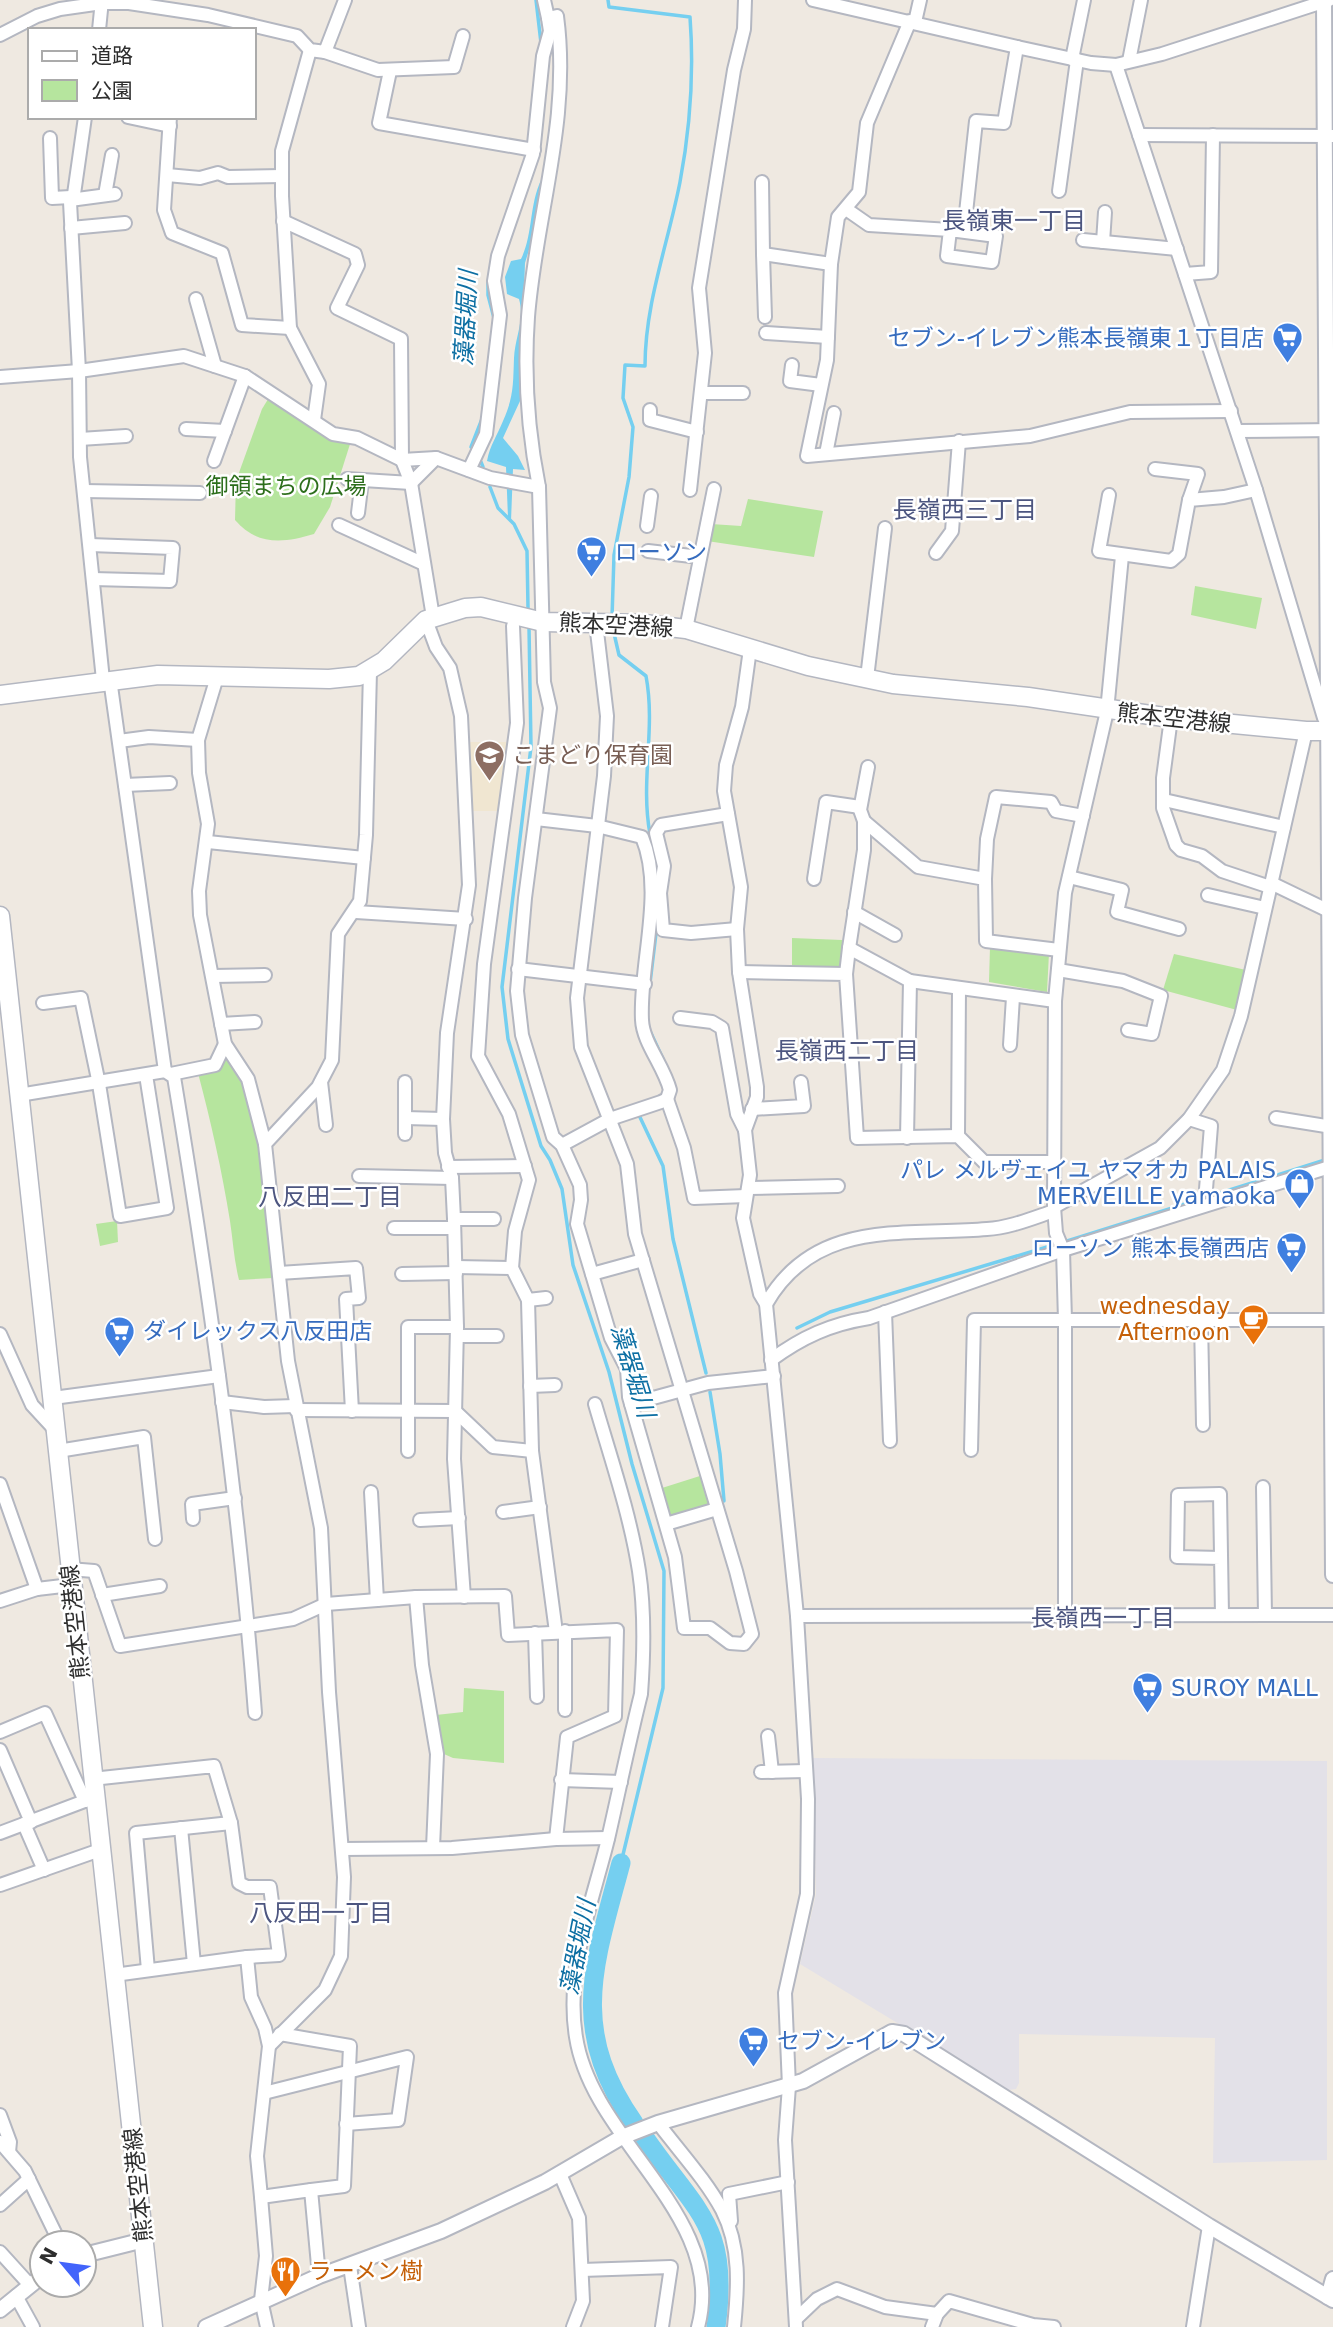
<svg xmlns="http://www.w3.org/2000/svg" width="1333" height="2327" viewBox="0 0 1333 2327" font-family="'DejaVu Sans','Noto Sans JP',sans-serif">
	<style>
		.industrial { fill: #e3e1e8 }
		.education { fill: #f0e6d1 }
		.green { fill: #b6e59e }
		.water { fill: #75cff0 }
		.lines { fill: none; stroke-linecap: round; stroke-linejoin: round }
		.stream { stroke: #75cff0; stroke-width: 3.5 }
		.river { stroke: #75cff0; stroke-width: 19 }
		.minor-casing { stroke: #b4b7c1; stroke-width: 16 }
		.tertiary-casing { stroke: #b4b7c1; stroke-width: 18 }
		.secondary-casing { stroke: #b4b7c1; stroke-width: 21 }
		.minor { stroke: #fff; stroke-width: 12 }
		.tertiary { stroke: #fff; stroke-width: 14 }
		.secondary { stroke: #fff; stroke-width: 18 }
		.labels { text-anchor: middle; stroke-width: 5; stroke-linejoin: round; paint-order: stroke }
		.shop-label { font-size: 23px; fill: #366cbe; stroke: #fff; text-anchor: start }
		.park-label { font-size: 23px; fill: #2c6e1b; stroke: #fff }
		.street-label { font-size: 23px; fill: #2e2e2e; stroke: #fff }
		.education-label { font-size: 23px; fill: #785e54; stroke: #fff; text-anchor: start }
		.food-label { font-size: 23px; fill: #c56008; stroke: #fff; text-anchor: end }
		.neighbourhood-label { font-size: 24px; fill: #4d5680; stroke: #fff }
		.water-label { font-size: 24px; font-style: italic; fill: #0d6fa3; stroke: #fff }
	</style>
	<rect width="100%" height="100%" fill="#efe9e1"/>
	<path class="industrial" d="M813 1758 1327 1761V2160L1213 2163 1215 2038 1019 2034V2083L1016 2089 1008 2090 800 1964 816 1894Z"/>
	<path class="education" d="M469 742H506L505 811H468Z"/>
	<g class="green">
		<path d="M270 396 351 441 330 507 314 534C284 543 257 546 235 520L236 481 262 409Z"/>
		<path d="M748 499 823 511 814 557 707 541 711 524 741 526Z"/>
		<path d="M1195 586 1262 598 1256 629 1191 615Z"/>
		<path d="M792 938 842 940V968L792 969Z"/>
		<path d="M990 947 1049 953 1047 992 989 982Z"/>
		<path d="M1174 954 1246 970 1237 1010 1163 990Z"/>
		<path d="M226 1056 245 1085 256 1128 273 1278 239 1280C234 1260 233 1241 230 1221 222 1171 211 1122 198 1073Z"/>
		<path d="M117 1221 118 1242 100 1246 96 1224Z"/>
		<path d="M703 1475 709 1504 673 1516 669 1513 662 1488Z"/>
		<path d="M464 1688 504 1691V1763L453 1758 444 1754 436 1715 463 1712Z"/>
	</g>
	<path class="water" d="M541 180 534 233 525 263 520 401 503 438 518 456 525 470 513 469 511 521 508 518 506 467 487 461C490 445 497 436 503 421 514 396 513 384 514 358 515 337 525 320 519 299L507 294 505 277 511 261 521 259C533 235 529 206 541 180Z"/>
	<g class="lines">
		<g class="stream">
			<path d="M536 0 541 43"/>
			<path d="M608 0 609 7 690 17C694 71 690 129 680 182 668 244 645 303 645 366L625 365 623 398 633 427 629 477 614 555 612 618"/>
			<path d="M488 281V295L494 318"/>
			<path d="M471 447 482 419"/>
			<path d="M481 462 483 467"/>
			<path d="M490 487 498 508 514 524 527 551 528 608"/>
			<path d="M529 627 531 747 502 987 508 1039 541 1146 550 1160 562 1189 573 1265 609 1372 632 1464 664 1571 663 1688 621 1863"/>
			<path d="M613 629 619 655 646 676C656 729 640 780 650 834"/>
			<path d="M650 983 657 925"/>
			<path d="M650 1031 663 1059"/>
			<path d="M638 1113 663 1166 673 1239 706 1373"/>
			<path d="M1064 1242 1328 1159"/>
			<path d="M797 1328 830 1312 1057 1244"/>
			<path d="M710 1392 720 1454 724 1501"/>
		</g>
		<g class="river">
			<path d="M621 1863C594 1965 568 2029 634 2123"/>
			<path d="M645 2138C698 2214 730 2226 716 2327"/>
		</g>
		<defs>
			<g id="minor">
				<path d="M544 0 548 18 557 16C571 121 536 214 528 317 524 373 528 432 539 487L544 682 550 708 525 898 517 991 522 1035 553 1137 562 1145 580 1185 581 1200 577 1224 611 1338 627 1369 629 1397 675 1557 684 1628H710L730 1643 744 1644 752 1634 736 1571 635 1234 627 1164 581 1047 577 998 604 776 607 716 596 623"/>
				<path d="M813 0 1017 47 1091 63 1116 65 1162 54 1329 0"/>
				<path d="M910 21 867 123 859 192 838 217 831 264 827 360 807 456 1030 436 1130 412 1231 411"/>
				<path d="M915 22 920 0"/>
				<path d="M99 30 102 0"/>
				<path d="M0 35 37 16 60 9 102 3H129L208 15 297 36 310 50 325 52 345 0"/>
				<path d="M310 50 282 151V196L290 328 319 384 314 420"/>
				<path d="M325 52 378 70 454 67 463 36"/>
				<path d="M1072 59 1084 0"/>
				<path d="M1129 61 1141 0"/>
				<path d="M1116 65 1256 490 1324 718"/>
				<path d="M390 71 379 123 534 150"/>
				<path d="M85 117 74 194 70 202 79 371 80 457 103 680"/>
				<path d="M128 117 170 126"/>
				<path d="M170 117 164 210 172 233 222 253 242 325 290 328"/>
				<path d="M1139 135 1333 136"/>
				<path d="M50 138 52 198 71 197"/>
				<path d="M167 175 200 178 218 173 228 177 282 176"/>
				<path d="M762 182 763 254 831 264"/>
				<path d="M1059 191 1077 60"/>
				<path d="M105 195 112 155"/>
				<path d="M70 200 115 194"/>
				<path d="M846 209 869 225 950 230 947 256 992 262 996 236 950 230"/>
				<path d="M283 221 355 254 358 265 337 308 401 339 402 460 411 483 433 617"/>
				<path d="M71 228 125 223"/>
				<path d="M964 231 976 121 1004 123 1017 47"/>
				<path d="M1083 240 1177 249"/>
				<path d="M1103 242 1105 212"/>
				<path d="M763 254 765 317"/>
				<path d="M1185 274 1211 272 1213 135"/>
				<path d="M196 299 215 366"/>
				<path d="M766 333 828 337"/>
				<path d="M792 365 790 381 821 385"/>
				<path d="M0 377 79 371 184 356 245 376 333 434 357 438 402 460 436 458 490 478 539 487"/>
				<path d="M701 393H743"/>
				<path d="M650 410V420L697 432"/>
				<path d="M186 429 225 431"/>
				<path d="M1237 431 1333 430"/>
				<path d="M80 439 126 436"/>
				<path d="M826 454 834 413"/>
				<path d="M214 461 245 376"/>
				<path d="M1155 469 1198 474 1189 500"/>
				<path d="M469 470 486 434 500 315 494 281 498 256 533 154 543 56 550 31 548 18"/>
				<path d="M347 479 411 483 436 458"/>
				<path d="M690 490 705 353 699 288 734 70 744 29 745 0"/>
				<path d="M84 491 200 493"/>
				<path d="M1109 495 1099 551 1171 561 1179 554 1189 500 1224 497 1256 490"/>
				<path d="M358 513 362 480"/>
				<path d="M339 525 424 564"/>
				<path d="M647 526 651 496"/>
				<path d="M90 545 173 548 170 581 93 579"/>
				<path d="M648 551 700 557"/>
				<path d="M936 553 952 531 959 441"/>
				<path d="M426 620 436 647 450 668 461 716 469 885 447 1033 443 1119 445 1153 452 1178 454 1219 457 1327 454 1459 464 1597"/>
				<path d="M686 629 714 489"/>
				<path d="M750 649 742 707 726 765 724 791 741 887 737 929 739 972 757 1087V1097L745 1130 750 1175 743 1218 760 1294 766 1304 797 1616 808 1799 807 1894 785 1993 789 2086 785 2140 796 2327"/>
				<path d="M217 677 198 740 199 773 208 824 199 891 200 915 225 1044 248 1079 265 1144"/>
				<path d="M867 678 885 528"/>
				<path d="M110 679 165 1071"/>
				<path d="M1171 718 1163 778V808L1176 845 1181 850 1202 856 1222 871 1270 887"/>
				<path d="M119 741 149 737 198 740"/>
				<path d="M125 785 170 783"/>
				<path d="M1164 800 1284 827"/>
				<path d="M728 814 661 825 656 833 664 866 660 893 663 930 691 933 737 929"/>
				<path d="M536 819 597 826 642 837C665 892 639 963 642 1020 643 1043 664 1066 670 1090L667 1099 661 1102 610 1119 562 1145"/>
				<path d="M864 821 918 867 985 879 986 941 1059 950"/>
				<path d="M208 842 364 858"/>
				<path d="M1069 877 1122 890 1117 912 1179 929"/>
				<path d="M814 879 826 802 860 807"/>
				<path d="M985 879 987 839 996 797 1051 802 1056 811 1083 816"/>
				<path d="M1271 883 1329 911"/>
				<path d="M1208 895 1265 908"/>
				<path d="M356 912 466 919"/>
				<path d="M854 912 895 935"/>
				<path d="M849 948 864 850V821L860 810 868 767"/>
				<path d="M518 969 645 984"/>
				<path d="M1058 970 1123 981 1161 996 1152 1034 1128 1030"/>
				<path d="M739 972 846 974 857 1138 958 1136 984 1162H1053"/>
				<path d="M846 974 849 948 910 981 907 1138"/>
				<path d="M213 976 265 975"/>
				<path d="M910 981 1055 1001"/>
				<path d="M43 1003 81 998 99 1084 120 1216 167 1208 146 1075"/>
				<path d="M680 1018 712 1022 722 1028 737 1114 745 1130"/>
				<path d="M221 1024 255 1022"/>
				<path d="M1010 1045 1013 997"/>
				<path d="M171 1074 215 1065 225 1044"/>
				<path d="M321 1082 326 1125"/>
				<path d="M19 1095 165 1071 174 1077C209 1288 239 1500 255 1713"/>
				<path d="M667 1099 684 1148 694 1198 746 1196"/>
				<path d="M752 1109 804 1106 801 1082"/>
				<path d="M405 1118 443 1119"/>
				<path d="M1276 1118 1332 1127"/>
				<path d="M1189 1119 1211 1126 1206 1189"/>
				<path d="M405 1134V1082"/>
				<path d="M958 1136 959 989"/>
				<path d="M448 1167 525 1166"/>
				<path d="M359 1176 452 1178"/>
				<path d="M749 1188 838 1186"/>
				<path d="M1054 1207 1160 1148 1189 1119 1223 1070 1241 1016 1306 731"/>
				<path d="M454 1219H494"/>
				<path d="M394 1228H454"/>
				<path d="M456 1267 512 1268 528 1300 532 1451"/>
				<path d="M512 1268 515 1231 529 1180 509 1114 478 1056 484 964 517 723 513 626"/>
				<path d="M279 1273 356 1268 359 1298 346 1299 352 1411"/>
				<path d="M402 1274 456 1273"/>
				<path d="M592 1274 643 1260"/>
				<path d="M528 1300 546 1298"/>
				<path d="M766 1304C815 1218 904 1236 987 1229 1009 1228 1033 1218 1054 1211"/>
				<path d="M885 1312 890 1441"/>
				<path d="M1201 1320 1203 1425"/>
				<path d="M0 1334 32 1405 56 1431"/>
				<path d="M457 1336H497"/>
				<path d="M771 1360C802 1337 831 1324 869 1318L1063 1250 1333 1166"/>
				<path d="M530 1386 555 1385"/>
				<path d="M53 1398 219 1376"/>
				<path d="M222 1402 264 1407 295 1406"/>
				<path d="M595 1404C611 1459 630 1514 639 1571 645 1611 644 1654 641 1694 629 1742 619 1791 608 1839 592 1904 565 1970 576 2037 592 2142 728 2216 698 2327"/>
				<path d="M631 1404 708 1383 774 1376"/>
				<path d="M296 1410 455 1411 493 1447 532 1451 556 1632"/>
				<path d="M971 1450 974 1320H1333"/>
				<path d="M58 1451 144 1437 155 1539"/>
				<path d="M408 1451V1327H457"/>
				<path d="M0 1484 37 1589"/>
				<path d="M1263 1487 1265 1615"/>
				<path d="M371 1492 377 1600"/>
				<path d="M503 1512 540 1507"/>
				<path d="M193 1519 192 1504 235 1498"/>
				<path d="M420 1520 459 1518"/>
				<path d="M666 1524 717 1509"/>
				<path d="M1221 1558 1177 1557 1178 1495 1220 1494 1222 1615"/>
				<path d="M69 1569 94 1571 120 1646 293 1619 326 1604 416 1597 505 1596 508 1635 617 1630 615 1716 567 1737 556 1839"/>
				<path d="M102 1595 160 1586"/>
				<path d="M416 1597 422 1665 437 1754 433 1848"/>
				<path d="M0 1601 37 1589 71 1585"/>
				<path d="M797 1616 1333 1615"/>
				<path d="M1065 1616V1320L1063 1250 1056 1233 1054 1207 1055 1001 1065 893 1107 711 1122 556"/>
				<path d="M535 1633 537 1697"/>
				<path d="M565 1710V1631"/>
				<path d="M0 1732 45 1713 85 1801"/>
				<path d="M768 1736 772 1772"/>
				<path d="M0 1750 31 1822"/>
				<path d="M761 1772 806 1771"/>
				<path d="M92 1779 214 1766 231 1823 239 1883 247 1887H270L279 1955 247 1957"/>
				<path d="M561 1780 621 1782"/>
				<path d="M24 1824 44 1870"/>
				<path d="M181 1828 194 1964"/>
				<path d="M0 1833 90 1799"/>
				<path d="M343 1849 452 1848 556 1839 608 1838"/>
				<path d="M0 1885 100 1850"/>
				<path d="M148 1970 136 1833 231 1823"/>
				<path d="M114 1975 247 1957 251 1997 265 2028 269 2046 257 2156 261 2197 311 2190 319 2276"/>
				<path d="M280 2034 350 2046 344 2186 311 2190"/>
				<path d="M269 2046 325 1990 341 1956 344 1877 329 1692 321 1528 288 1361 265 1144 318 1087 332 1060 338 934 360 901 366 835 370 671"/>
				<path d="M264 2093 407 2057 398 2120 346 2124"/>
				<path d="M0 2115 10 2142 9 2152"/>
				<path d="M658 2123C679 2151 706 2180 722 2210 741 2247 738 2288 734 2327"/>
				<path d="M0 2142 25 2171 60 2243"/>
				<path d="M560 2174 579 2218 583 2301 573 2327"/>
				<path d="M261 2197 266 2256 261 2300 267 2327"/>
				<path d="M0 2205 29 2179"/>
				<path d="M731 2221 729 2194 788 2182"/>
				<path d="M0 2252 29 2284"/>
				<path d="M350 2266 359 2327"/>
				<path d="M582 2270 671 2267 662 2327"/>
				<path d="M16 2296 33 2327"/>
				<path d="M796 2319 817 2299 837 2289 885 2307 937 2314"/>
				<path d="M932 2327 937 2314 949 2301 1033 2325 1054 2327"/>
				<path d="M1193 2327 1209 2226"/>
			</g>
			<g id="tertiary">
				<path d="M1324 0 1333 1575"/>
				<path d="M84 2255 144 2240"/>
				<path d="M1328 2297 1333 2279"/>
				<path d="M0 2310 42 2276"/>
				<path d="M206 2327 319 2276 441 2231 545 2182 622 2137 658 2123 803 2081 892 2032 904 2034 1209 2226 1333 2300"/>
			</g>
			<g id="secondary">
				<path d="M0 695 158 675 329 679 359 676 384 661 426 620 465 608 481 607 543 622 644 624 686 629 808 666 893 684 1028 697 1171 718 1306 731H1333"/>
				<path d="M0 916 153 2327"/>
			</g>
		</defs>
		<use href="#minor" class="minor-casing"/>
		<use href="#tertiary" class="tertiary-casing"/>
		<use href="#secondary" class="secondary-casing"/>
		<use href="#minor" class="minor"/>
		<use href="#tertiary" class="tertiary"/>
		<use href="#secondary" class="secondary"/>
	</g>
	<defs>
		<symbol id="supermarket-pin" viewBox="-11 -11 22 30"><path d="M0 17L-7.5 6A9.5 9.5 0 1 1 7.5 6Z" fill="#3f7fe0" stroke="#fff"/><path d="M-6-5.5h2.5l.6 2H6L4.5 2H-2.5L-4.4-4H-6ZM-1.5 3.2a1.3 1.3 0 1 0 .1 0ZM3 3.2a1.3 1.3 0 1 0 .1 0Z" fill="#fff"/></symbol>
		<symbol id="school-pin" viewBox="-11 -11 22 30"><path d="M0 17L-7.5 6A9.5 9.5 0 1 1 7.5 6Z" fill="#8d6e63" stroke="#fff"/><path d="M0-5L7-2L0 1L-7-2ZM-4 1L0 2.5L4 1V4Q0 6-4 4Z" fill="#fff"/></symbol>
		<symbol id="shop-pin" viewBox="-11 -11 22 30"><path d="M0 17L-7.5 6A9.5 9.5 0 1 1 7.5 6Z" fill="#3f7fe0" stroke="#fff"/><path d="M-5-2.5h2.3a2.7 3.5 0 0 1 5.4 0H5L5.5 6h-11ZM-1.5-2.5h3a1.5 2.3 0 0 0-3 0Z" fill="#fff"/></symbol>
		<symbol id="cafe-pin" viewBox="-11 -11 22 30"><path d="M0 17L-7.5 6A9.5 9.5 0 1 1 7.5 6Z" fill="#e8710a" stroke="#fff"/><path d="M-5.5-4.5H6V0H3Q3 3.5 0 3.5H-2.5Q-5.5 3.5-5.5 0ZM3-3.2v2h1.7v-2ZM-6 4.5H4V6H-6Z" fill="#fff"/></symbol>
		<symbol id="restaurant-pin" viewBox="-11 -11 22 30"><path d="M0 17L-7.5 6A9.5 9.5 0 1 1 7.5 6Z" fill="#e8710a" stroke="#fff"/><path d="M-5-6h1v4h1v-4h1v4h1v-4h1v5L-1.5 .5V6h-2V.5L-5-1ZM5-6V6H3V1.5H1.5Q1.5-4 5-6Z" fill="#fff"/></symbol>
	</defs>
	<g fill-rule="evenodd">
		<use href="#supermarket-pin" x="1270" y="320" width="35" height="47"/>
		<use href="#supermarket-pin" x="574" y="534" width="35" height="47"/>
		<use href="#school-pin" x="472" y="738" width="35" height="47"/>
		<use href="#shop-pin" x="1282" y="1166" width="35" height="47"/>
		<use href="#supermarket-pin" x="1274" y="1230" width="35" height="47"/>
		<use href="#cafe-pin" x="1236" y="1302" width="35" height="47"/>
		<use href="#supermarket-pin" x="102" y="1314" width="35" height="47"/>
		<use href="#supermarket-pin" x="1130" y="1670" width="35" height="47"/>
		<use href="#supermarket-pin" x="736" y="2024" width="35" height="47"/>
		<use href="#restaurant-pin" x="268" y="2254" width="35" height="47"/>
	</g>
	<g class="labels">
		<g class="shop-label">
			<text x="1264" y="346" text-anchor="end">セブン-イレブン熊本長嶺東１丁目店</text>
			<text x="615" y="560">ローソン</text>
			<text x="1276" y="1178" text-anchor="end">パレ メルヴェイユ ヤマオカ PALAIS<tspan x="1276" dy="26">MERVEILLE yamaoka</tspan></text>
			<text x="1269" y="1256" text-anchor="end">ローソン 熊本長嶺西店</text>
			<text x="143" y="1339">ダイレックス八反田店</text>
			<text x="1171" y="1696">SUROY MALL</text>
			<text x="777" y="2049">セブン-イレブン</text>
		</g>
		<g class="park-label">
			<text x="286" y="494">御領まちの広場</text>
		</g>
		<g class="street-label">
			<text transform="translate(616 625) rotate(3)" y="8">熊本空港線</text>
			<text transform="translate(1174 718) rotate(6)" y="8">熊本空港線</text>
			<text transform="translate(75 1622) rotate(-96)" y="8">熊本空港線</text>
			<text transform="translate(138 2185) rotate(-96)" y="8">熊本空港線</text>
		</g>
		<g class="education-label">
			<text x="512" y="763">こまどり保育園</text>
		</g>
		<g class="food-label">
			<text x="1230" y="1314">wednesday<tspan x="1230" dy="26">Afternoon</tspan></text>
			<text x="309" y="2279" text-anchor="start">ラーメン樹</text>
		</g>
		<g class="neighbourhood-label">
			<text x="1014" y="229">長嶺東一丁目</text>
			<text x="965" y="518">長嶺西三丁目</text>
			<text x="847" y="1059">長嶺西二丁目</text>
			<text x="330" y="1205">八反田二丁目</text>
			<text x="1103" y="1626">長嶺西一丁目</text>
			<text x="321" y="1921">八反田一丁目</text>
		</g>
		<g class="water-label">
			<text transform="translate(466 318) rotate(-87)" y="8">藻器堀川</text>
			<text transform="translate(633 1371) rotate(73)" y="8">藻器堀川</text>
			<text transform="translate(578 1947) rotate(-79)" y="8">藻器堀川</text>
		</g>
	</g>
	<rect x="28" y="28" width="228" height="91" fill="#ffffff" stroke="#ababab" stroke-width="2"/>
	<rect x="42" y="51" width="35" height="10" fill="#ffffff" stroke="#ababab" stroke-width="2"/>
	<text x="91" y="63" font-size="21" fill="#2e2e2e">道路</text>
	<rect x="42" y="80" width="35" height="21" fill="#b6e59e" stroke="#ababab" stroke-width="2"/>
	<text x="91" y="98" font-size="21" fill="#2e2e2e">公園</text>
	<g transform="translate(63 2264) rotate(299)"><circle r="33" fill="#ffffff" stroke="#ababab" stroke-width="2"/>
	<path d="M0-5L12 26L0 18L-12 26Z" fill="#4264fb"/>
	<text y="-10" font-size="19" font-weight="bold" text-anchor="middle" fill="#2e2e2e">N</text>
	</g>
</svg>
